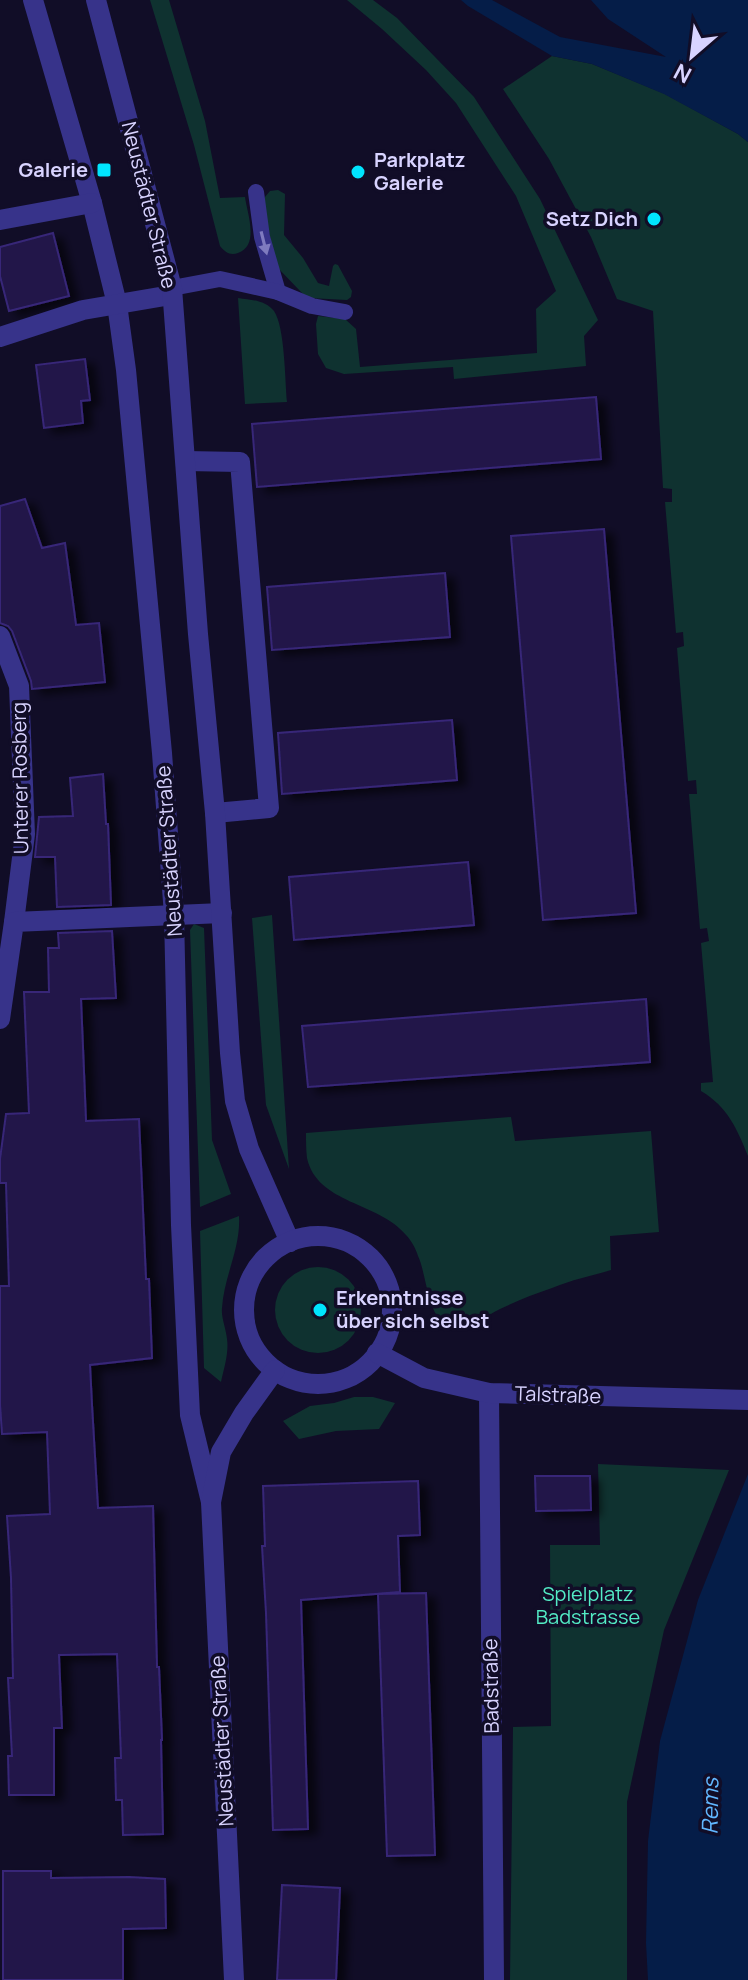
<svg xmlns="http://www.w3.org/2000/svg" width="748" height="1980" viewBox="0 0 748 1980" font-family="Manrope,sans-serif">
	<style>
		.green { fill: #0f3230 }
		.water { fill: #051d48 }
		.building { fill: #21174a; stroke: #372778; stroke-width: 2; filter: url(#shadow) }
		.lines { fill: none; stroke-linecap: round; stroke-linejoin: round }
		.service { stroke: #37338a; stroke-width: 16 }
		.minor { stroke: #37338a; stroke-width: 20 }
		.tertiary { stroke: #37338a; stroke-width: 20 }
		.oneway { fill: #7f7bbf }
		.poi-dot { fill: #00e4fe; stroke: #110d27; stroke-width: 3 }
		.labels { text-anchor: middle; stroke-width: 7; stroke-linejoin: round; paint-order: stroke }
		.poi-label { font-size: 20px; font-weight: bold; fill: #d8d3ff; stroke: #110d27; text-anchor: start }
		.street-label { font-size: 20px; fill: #d8d3ff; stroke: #110d27 }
		.park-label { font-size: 20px; fill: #53ebc5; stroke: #110d27 }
		.water-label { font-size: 22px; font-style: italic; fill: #61b6ff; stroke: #110d27 }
	</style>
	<defs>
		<filter id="shadow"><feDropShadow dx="9" dy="5" stdDeviation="4" flood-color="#0009"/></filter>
	</defs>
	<rect width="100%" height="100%" fill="#110d27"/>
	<g class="green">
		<path d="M150 0H169L205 121 220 198 245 197C247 213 260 245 238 253 230 256 225 252 220 246L194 145Z"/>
		<path d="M347 0H373L397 18 474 97 540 199 598 320 584 336 586 366 454 379 453 367 344 374 326 368 318 354 316 324 318 316 345 319 356 329 360 367 537 353 536 309 556 291 516 196 456 103 426 70 382 29Z"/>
		<path d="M552 56 592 64 665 94 738 134 748 142V1156C737 1129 728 1107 701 1091V1083L713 1082 701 943 709 941 707 928 700 929 689 794H697L696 780 688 781 677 648 684 646 683 632 676 633 665 502H672V489L663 488 653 311 617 299 591 237 549 159 503 89Z"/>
		<path d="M278 190 285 194 284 235 303 258 318 283 329 286 333 266 335 264 338 265 352 291 351 297 347 300 309 298 302 293 278 268 274 255 263 205 265 197 270 191Z"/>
		<path d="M238 298C251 300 265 300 274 311 285 327 285 381 287 402L245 404Z"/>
		<path d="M272 915 289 1169 266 1105 252 918Z"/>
		<path d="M194 924 204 928 212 1140 231 1194 200 1207 190 930Z"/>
		<path d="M511 1117 515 1141 651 1131 659 1232 610 1236 611 1270C591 1276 571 1280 552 1288 534 1294 517 1301 500 1309 487 1315 470 1329 455 1328 428 1328 427 1274 418 1256 416 1249 411 1240 406 1235 379 1202 317 1204 307 1158 306 1150 306 1141 306 1133Z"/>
		<path d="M239 1216C241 1248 224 1276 222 1308 221 1318 226 1328 227 1339 229 1353 224 1368 221 1382L204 1368 200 1231Z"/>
		<circle cx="318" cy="1310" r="43"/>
		<path d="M354 1397H373L395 1403 379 1429 336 1431 299 1439 283 1421 310 1406 334 1403Z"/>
		<path d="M598 1464 729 1470 664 1630 627 1802V1980H510L513 1727 551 1726 550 1545H600Z"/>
	</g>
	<g class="water">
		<path d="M461 0H492L560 37 666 57 608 19 591 0H748V142L738 134 664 94 592 64 552 56 468 6Z"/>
		<path d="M748 1474V1980H648L646 1943 648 1841 660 1741 698 1600Z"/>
	</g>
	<g class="building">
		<path d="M53 233 69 296 9 311 0 276V247Z"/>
		<path d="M85 359 90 400 81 401 83 423 44 428 36 365Z"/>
		<path d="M596 397 601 459 257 487 252 424Z"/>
		<path d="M25 499 42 548 65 543 76 625 99 623 105 682 32 689 31 681 12 631 8 626 0 623V506Z"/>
		<path d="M604 529 636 913 543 920 511 536Z"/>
		<path d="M445 573 450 637 272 650 267 587Z"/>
		<path d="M452 720 457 780 282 794 278 733Z"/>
		<path d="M103 774 106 824H108L111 905 57 907 55 857H35L39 817 73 816 70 778Z"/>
		<path d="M468 862 474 925 294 940 289 877Z"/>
		<path d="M112 931 116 998 81 999 86 1121 139 1119 146 1279H149L152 1358 90 1365 92 1405 98 1508 153 1506 157 1667H159L162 1740H161L163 1834 123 1835 122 1800H116L115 1758H121L117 1654 59 1655 62 1728H54V1795H9L8 1756H12L8 1678H13L11 1578 7 1516 50 1514 47 1432 2 1434 0 1404V1286H9L6 1183H0V1159L6 1114 29 1113 24 992H49L48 948H59L58 933Z"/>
		<path d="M646 999 650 1062 308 1087 302 1026Z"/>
		<path d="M535 1476H590L591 1510 536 1511Z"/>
		<path d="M418 1481 420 1535 398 1536 400 1592 301 1600 308 1829 273 1830 266 1613 262 1546H265L263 1486Z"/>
		<path d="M426 1593 435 1855 387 1856 378 1594Z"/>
		<path d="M3 1871H51V1878L129 1877 165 1879 166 1928 123 1929V1980H3Z"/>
		<path d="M282 1885 340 1888 336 1980H277Z"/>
	</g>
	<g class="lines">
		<g class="service">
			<path d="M256 192 262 237 278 292"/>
			<path d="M172 288 220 279 278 292 312 306 345 312"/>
		</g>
		<g class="minor">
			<path d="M33 0 92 203 117 304 126 370 162 753 174 915 181 1225 190 1415 211 1502"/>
			<path d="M0 220 92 203"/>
			<path d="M0 337 83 310 171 295"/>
			<path d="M186 461 240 462 269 808 215 813"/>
			<path d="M0 636 19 686 25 834 14 922"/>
			<path d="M0 1019 14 922 222 913"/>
			<path d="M489 1393 494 1980"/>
		</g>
		<g class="tertiary">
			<path d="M96 0 172 288 198 634 215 813 230 1053 235 1101 249 1149 290 1242"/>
			<circle cx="318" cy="1310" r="74"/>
			<path d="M377 1353 424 1378 489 1393 748 1400"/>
			<path d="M234 1980 211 1502 221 1452 244 1413 275 1370"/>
		</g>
	</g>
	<defs><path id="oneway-solid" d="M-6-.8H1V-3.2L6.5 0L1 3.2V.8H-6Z" transform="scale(2)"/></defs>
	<use class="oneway" href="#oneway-solid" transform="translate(264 243) rotate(76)"/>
	<g class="poi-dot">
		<rect x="96" y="162" width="16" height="16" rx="4"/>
		<circle cx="358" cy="172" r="8"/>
		<circle cx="654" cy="219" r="8"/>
		<circle cx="320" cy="1310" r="8"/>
	</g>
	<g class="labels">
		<g class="poi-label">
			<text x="374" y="167">Parkplatz<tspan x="374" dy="23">Galerie</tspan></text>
			<text x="88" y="177" text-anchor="end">Galerie</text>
			<text x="638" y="226" text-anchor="end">Setz Dich</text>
			<text x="336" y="1305">Erkenntnisse<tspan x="336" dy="23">über sich selbst</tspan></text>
		</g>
		<g class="street-label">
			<text transform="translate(149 205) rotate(76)" y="7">Neustädter Straße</text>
			<text transform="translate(20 778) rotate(-91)" y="7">Unterer Rosberg</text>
			<text transform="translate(169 851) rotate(-94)" y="7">Neustädter Straße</text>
			<text transform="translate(558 1395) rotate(2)" y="7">Talstraße</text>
			<text transform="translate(491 1686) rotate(-91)" y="7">Badstraße</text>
			<text transform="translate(222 1741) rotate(-93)" y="7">Neustädter Straße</text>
		</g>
		<g class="park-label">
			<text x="588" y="1601">Spielplatz<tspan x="588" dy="23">Badstrasse</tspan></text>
		</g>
		<g class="water-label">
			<text transform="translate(710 1806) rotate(-89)" y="8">Rems</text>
		</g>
	</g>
	<g transform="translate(692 56) rotate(208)" stroke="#110d27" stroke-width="6" paint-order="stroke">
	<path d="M0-6L14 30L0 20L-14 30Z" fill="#d8d3ff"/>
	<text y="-12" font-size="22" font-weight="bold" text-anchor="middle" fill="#d8d3ff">N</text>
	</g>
</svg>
